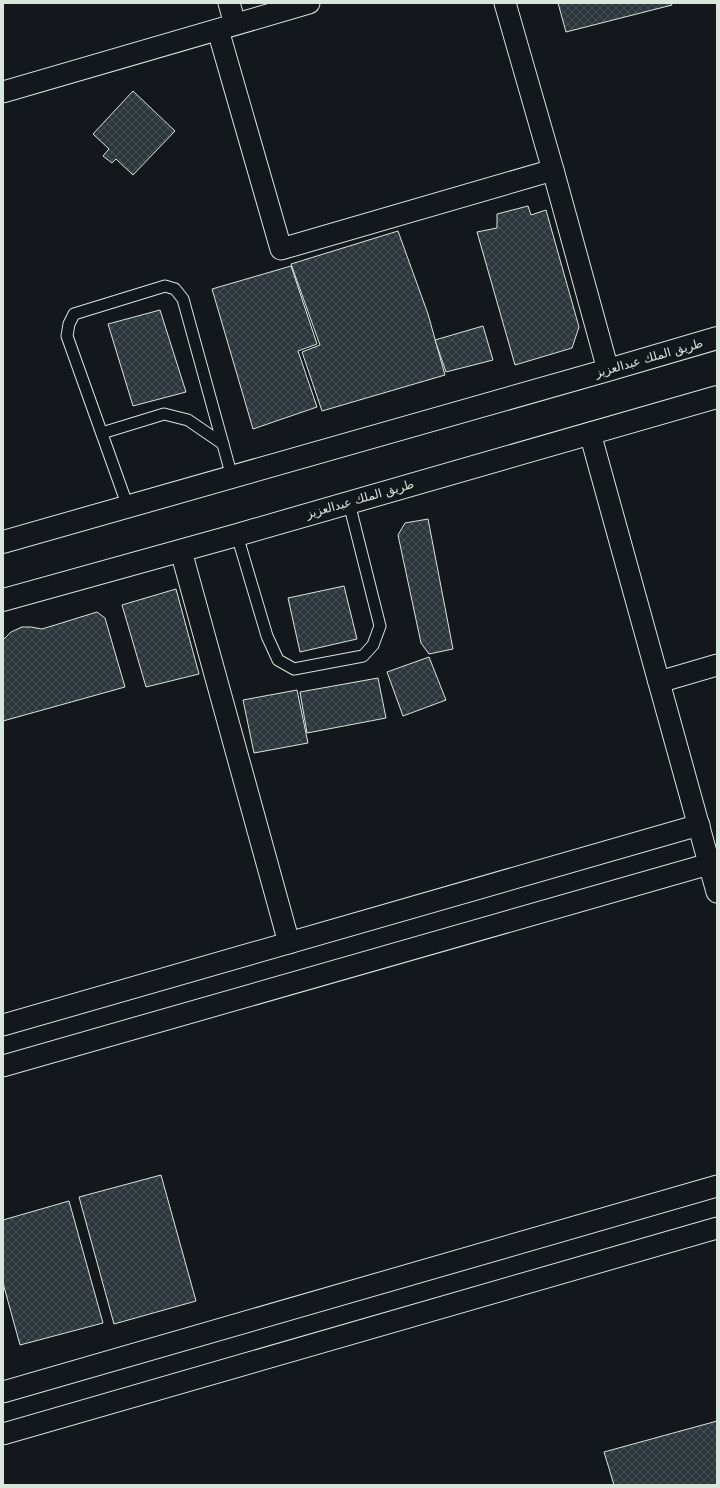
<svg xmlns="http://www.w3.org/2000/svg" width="720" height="1488" viewBox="0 0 720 1488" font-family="'DejaVu Sans','Noto Sans Arabic',sans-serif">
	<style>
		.building { fill: url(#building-cross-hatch); stroke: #d8e6dc }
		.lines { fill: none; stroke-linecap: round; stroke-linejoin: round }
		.service-casing { stroke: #d8e6dc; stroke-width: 13 }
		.minor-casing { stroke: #d8e6dc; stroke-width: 23 }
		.trunk-casing { stroke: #d8e6dc; stroke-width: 24 }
		.service { stroke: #14181c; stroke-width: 11 }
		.minor { stroke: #14181c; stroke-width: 21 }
		.trunk { stroke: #14181c; stroke-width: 22 }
		.labels { text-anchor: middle; stroke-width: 3; stroke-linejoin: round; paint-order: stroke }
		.street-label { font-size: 12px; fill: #d8e6dc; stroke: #14181c }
	</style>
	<defs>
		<pattern id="building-cross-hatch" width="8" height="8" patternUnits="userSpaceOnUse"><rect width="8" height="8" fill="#2c363c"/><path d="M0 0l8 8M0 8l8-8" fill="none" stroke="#4a5358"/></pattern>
	</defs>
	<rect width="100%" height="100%" fill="#14181c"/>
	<g class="building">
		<path d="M558 3H671L672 5 566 32Z"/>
		<path d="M133 91 175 131 133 175 116 159 112 163 103 156 109 149 93 134Z"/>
		<path d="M528 206 531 215 546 210 579 327 572 348 515 365 477 232 497 228V214Z"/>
		<path d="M398 231 428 314 445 375 322 411 302 352 320 345 291 264Z"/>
		<path d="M291 266 317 344 298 351 317 407 253 429 212 289Z"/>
		<path d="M160 310 186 392 133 406 108 324Z"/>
		<path d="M483 326 493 360 446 372 435 340Z"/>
		<path d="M428 519 453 649 429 654 421 643 398 535 405 523Z"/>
		<path d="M344 586 357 639 300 652 288 598Z"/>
		<path d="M176 589 199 674 146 687 122 605Z"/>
		<path d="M97 612 105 618 125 687 3 721V640L11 632 22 627H31L42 629Z"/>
		<path d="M429 657 446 700 403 716 387 672Z"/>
		<path d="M378 678 386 718 307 733 300 692Z"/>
		<path d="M297 690 308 743 254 753 243 700Z"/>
		<path d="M161 1175 196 1301 114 1324 79 1197Z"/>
		<path d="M69 1201 103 1323 20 1345 3 1283V1220Z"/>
		<path d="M717 1421V1485H614L604 1452Z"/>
	</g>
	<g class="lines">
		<defs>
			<g id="service">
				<path d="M102 433 164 414 188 420 223 444"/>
				<path d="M128 507 67 336 69 324 74 314 165 286 175 289 183 299 232 477"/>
				<path d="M237 535 267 636 278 660 294 669 363 656 373 645 380 626 349 503"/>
			</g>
			<g id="minor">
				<path d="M229 3 235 24"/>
				<path d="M505 3 553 170 608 370"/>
				<path d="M218 30 281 249 553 170"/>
				<path d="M3 92 309 3"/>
				<path d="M590 433 717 892"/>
				<path d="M181 551 289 943"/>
				<path d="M659 682 717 665"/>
				<path d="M3 1025 699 825"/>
				<path d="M3 1066 709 864"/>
				<path d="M3 1392 717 1186"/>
				<path d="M3 1434 717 1228"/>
			</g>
			<g id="trunk">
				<path d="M3 542 608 370 717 338"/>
				<path d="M3 600 237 535 717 397"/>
			</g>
		</defs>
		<use href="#service" class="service-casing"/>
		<use href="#minor" class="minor-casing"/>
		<use href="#trunk" class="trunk-casing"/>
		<use href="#service" class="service"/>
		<use href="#minor" class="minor"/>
		<use href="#trunk" class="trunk"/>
	</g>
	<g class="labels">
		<g class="street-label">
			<text transform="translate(649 358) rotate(-16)" y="4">طريق الملك عبدالعزيز</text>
			<text transform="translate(360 499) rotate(-16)" y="4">طريق الملك عبدالعزيز</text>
		</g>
	</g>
	<rect width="720" height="1488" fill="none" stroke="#d8e6dc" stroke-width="8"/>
</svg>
